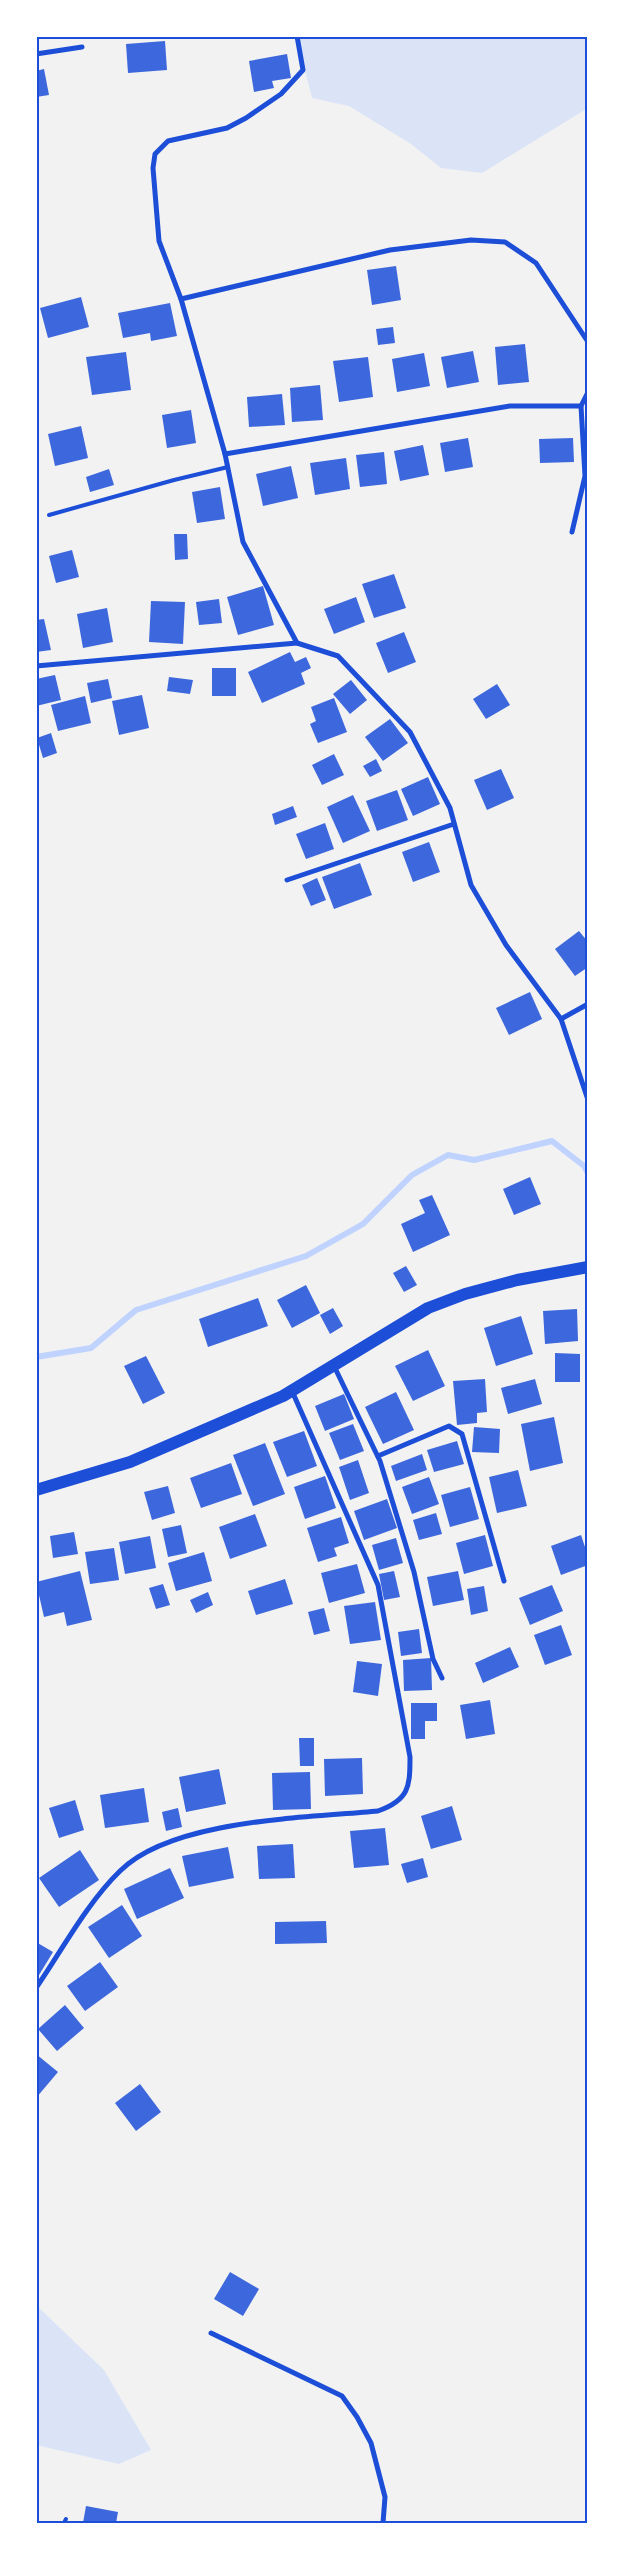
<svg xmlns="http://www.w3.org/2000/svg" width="624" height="2559" viewBox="0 0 624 2559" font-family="'Archivo Narrow',sans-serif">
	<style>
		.green { fill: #dbe4f7 }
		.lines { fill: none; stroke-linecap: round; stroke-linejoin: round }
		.stream { stroke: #bfd3fe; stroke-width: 6 }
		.building { fill: #3d67dc }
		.service { stroke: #1d4ed8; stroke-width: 4 }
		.minor { stroke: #1d4ed8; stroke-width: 5 }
		.primary { stroke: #1d4ed8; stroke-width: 12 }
		.neatline { fill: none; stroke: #1d4ed8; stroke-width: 2 }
	</style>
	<rect width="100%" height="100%" fill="#f2f2f2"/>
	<g class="green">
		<path d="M296 36H588V108L482 173 441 168 411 144 349 106 312 98Z"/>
		<path d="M36 2305 104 2370 151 2450 119 2464 36 2445Z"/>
	</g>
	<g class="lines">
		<path class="stream" d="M36 1357 91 1348 136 1310 306 1256 363 1224 412 1175 448 1155 474 1160 552 1141 584 1166 588 1173"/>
	</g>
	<g class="building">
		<path d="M165 41 167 70 128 73 126 44Z"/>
		<path d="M287 54 291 78 272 81 274 88 254 92 249 61Z"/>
		<path d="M44 69 49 95 36 97V71Z"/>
		<path d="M396 266 401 300 372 305 367 270Z"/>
		<path d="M81 297 89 327 48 338 40 308Z"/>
		<path d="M170 303 177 336 151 341 150 333 123 338 118 313Z"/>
		<path d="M393 327 395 343 378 345 376 329Z"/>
		<path d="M525 344 529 382 498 385 495 347Z"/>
		<path d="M473 351 479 382 447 388 441 357Z"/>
		<path d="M126 352 131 390 92 395 86 357Z"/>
		<path d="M424 353 430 386 397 392 392 359Z"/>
		<path d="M368 357 373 397 339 402 333 361Z"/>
		<path d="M320 385 323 420 292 422 290 388Z"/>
		<path d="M282 394 285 425 249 427 247 397Z"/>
		<path d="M191 410 196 443 167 448 162 415Z"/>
		<path d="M81 426 88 458 55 466 48 434Z"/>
		<path d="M468 438 473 467 445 472 440 443Z"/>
		<path d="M573 438 574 462 540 463 539 439Z"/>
		<path d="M423 445 429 475 400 481 394 451Z"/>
		<path d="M384 452 387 484 360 487 356 455Z"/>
		<path d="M346 458 350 489 315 495 310 463Z"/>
		<path d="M291 466 298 498 263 506 256 474Z"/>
		<path d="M109 469 114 485 90 492 86 477Z"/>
		<path d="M220 487 225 519 197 523 192 492Z"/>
		<path d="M174 534H187L188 559 175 560Z"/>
		<path d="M72 550 79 577 56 583 49 556Z"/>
		<path d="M394 574 406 608 374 618 362 584Z"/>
		<path d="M263 586 274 625 238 635 227 597Z"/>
		<path d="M356 597 365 622 334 634 324 609Z"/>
		<path d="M219 599 222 623 199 625 196 602Z"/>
		<path d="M151 601 185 602 183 644 149 642Z"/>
		<path d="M107 608 113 642 83 648 77 614Z"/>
		<path d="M44 619 51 650 36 652V620Z"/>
		<path d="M404 632 416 662 388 673 376 643Z"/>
		<path d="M290 652 295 662 306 657 311 668 301 673 305 684 262 703 248 672Z"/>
		<rect x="212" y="668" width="24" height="28"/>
		<path d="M55 675 61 700 36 706V679Z"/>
		<path d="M169 677 193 680 190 694 167 691Z"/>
		<path d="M108 679 112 698 91 703 87 683Z"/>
		<path d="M351 680 367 700 350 714 333 694Z"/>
		<path d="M497 684 510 705 486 719 473 699Z"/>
		<path d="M142 695 149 728 119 735 112 701Z"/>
		<path d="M85 696 91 723 58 731 51 705Z"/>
		<path d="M334 698 347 732 318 743 310 724 316 721 311 707Z"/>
		<path d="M390 719 408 743 383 761 365 737Z"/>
		<path d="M51 733 57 753 43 758 37 738Z"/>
		<path d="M334 754 344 775 322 785 312 765Z"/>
		<path d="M376 759 382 771 370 777 363 766Z"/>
		<path d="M501 769 514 798 487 810 474 780Z"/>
		<path d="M428 777 440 804 413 816 401 789Z"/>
		<path d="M397 790 408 820 377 831 366 801Z"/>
		<path d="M353 795 370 831 343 843 327 807Z"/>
		<path d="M293 806 297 817 275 825 272 814Z"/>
		<path d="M325 823 334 849 306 859 296 834Z"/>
		<path d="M429 842 440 872 413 882 402 852Z"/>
		<path d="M360 863 372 895 334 909 322 877Z"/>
		<path d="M317 878 326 900 311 906 302 885Z"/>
		<path d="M579 931 588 942V967L575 976 555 949Z"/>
		<path d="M530 992 542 1019 509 1035 496 1008Z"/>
		<path d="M530 1177 541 1204 514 1215 503 1189Z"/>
		<path d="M432 1195 450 1235 413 1252 401 1224 425 1213 419 1200Z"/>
		<path d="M406 1266 417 1285 404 1292 393 1273Z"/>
		<path d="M306 1285 320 1313 292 1328 277 1300Z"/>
		<path d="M258 1298 268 1326 208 1347 199 1319Z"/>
		<path d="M333 1308 343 1326 330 1334 320 1315Z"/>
		<path d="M577 1309 578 1341 545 1344 543 1311Z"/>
		<path d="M521 1316 533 1354 496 1366 484 1328Z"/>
		<path d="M428 1350 445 1386 413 1401 395 1366Z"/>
		<path d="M555 1353 580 1354V1382H555Z"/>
		<path d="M146 1356 165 1393 143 1404 124 1366Z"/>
		<path d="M485 1379 487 1412 477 1413V1423L457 1425 453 1381Z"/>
		<path d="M535 1379 542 1404 508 1414 501 1388Z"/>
		<path d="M396 1392 414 1430 383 1444 365 1407Z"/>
		<path d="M344 1394 354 1419 325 1431 315 1406Z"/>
		<path d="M554 1417 563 1463 530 1471 521 1424Z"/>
		<path d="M353 1424 364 1451 340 1460 329 1433Z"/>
		<path d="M474 1427 500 1429 499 1453 472 1452Z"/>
		<path d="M304 1431 317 1466 287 1477 273 1442Z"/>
		<path d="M457 1441 464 1464 434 1472 427 1450Z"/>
		<path d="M265 1443 285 1494 253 1506 233 1455Z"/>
		<path d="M422 1454 427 1470 396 1481 391 1466Z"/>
		<path d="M358 1460 369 1493 350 1500 339 1467Z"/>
		<path d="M231 1463 242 1494 201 1508 190 1478Z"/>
		<path d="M518 1470 527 1506 497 1513 489 1477Z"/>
		<path d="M325 1476 336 1508 305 1519 294 1487Z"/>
		<path d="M429 1477 439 1504 412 1514 402 1487Z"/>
		<path d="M168 1486 175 1513 152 1520 144 1492Z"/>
		<path d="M470 1487 479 1519 450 1527 441 1495Z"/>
		<path d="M387 1499 397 1528 364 1540 354 1511Z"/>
		<path d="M436 1513 442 1534 419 1540 413 1520Z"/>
		<path d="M255 1514 267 1546 230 1559 219 1527Z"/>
		<path d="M341 1517 349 1543 334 1548 337 1556 318 1562 307 1528Z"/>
		<path d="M181 1525 187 1553 168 1557 162 1529Z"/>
		<path d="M74 1532 78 1554 53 1558 50 1536Z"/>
		<path d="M485 1535 493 1566 464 1574 456 1543Z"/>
		<path d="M581 1535 588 1556V1565L561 1575 551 1546Z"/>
		<path d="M150 1536 156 1568 125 1574 119 1542Z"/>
		<path d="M396 1538 403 1563 379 1570 372 1545Z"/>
		<path d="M114 1548 119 1580 90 1584 85 1552Z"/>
		<path d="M204 1552 212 1581 176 1591 168 1563Z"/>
		<path d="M357 1564 365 1593 329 1603 321 1573Z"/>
		<path d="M80 1571 92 1620 67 1626 64 1612 44 1617 36 1582Z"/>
		<path d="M394 1571 400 1597 384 1600 379 1574Z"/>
		<path d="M458 1571 464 1600 433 1606 427 1577Z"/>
		<path d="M285 1579 293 1604 256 1615 248 1591Z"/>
		<path d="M163 1584 170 1605 156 1609 149 1588Z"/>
		<path d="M552 1585 563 1611 530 1625 519 1598Z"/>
		<path d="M484 1586 488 1611 471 1615 467 1589Z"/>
		<path d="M208 1592 213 1605 196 1613 190 1600Z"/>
		<path d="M375 1602 381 1640 350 1644 344 1606Z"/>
		<path d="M324 1608 330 1631 314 1635 308 1612Z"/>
		<path d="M561 1625 572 1655 545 1665 534 1635Z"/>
		<path d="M419 1629 422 1653 401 1656 398 1632Z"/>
		<path d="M510 1647 519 1667 483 1683 475 1663Z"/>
		<path d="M431 1658 432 1690 404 1691 403 1660Z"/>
		<path d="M357 1661 382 1664 378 1696 353 1692Z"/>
		<path d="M490 1700 495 1734 466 1739 460 1705Z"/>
		<path d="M411 1703H437V1721H425V1739H411Z"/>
		<path d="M299 1738H314V1766H300Z"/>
		<path d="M362 1758 363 1794 325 1796 324 1759Z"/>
		<path d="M219 1769 226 1804 186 1812 179 1777Z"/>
		<path d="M310 1772 311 1809 273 1810 272 1773Z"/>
		<path d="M144 1788 149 1822 105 1828 100 1795Z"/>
		<path d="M75 1800 84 1830 59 1838 49 1808Z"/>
		<path d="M452 1806 462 1840 431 1849 421 1816Z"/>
		<path d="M178 1808 182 1827 166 1831 162 1812Z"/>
		<path d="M385 1828 389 1865 354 1868 350 1831Z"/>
		<path d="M293 1844 295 1878 259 1879 257 1846Z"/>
		<path d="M228 1847 234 1878 189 1887 182 1856Z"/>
		<path d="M80 1850 99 1880 59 1907 39 1878Z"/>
		<path d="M423 1858 428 1877 407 1883 401 1864Z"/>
		<path d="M170 1868 184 1898 137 1919 124 1889Z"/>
		<path d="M122 1905 142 1936 109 1958 88 1927Z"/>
		<path d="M326 1921 327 1943 275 1944V1922Z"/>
		<path d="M36 1942 53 1952 36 1980Z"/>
		<path d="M100 1962 118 1987 85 2011 67 1986Z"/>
		<path d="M65 2005 84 2028 57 2051 38 2029Z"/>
		<path d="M36 2054 58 2072 36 2098Z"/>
		<path d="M140 2084 161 2112 136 2131 115 2103Z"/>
		<path d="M230 2272 259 2289 243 2316 214 2299Z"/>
		<path d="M86 2506 118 2512 116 2523H83Z"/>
	</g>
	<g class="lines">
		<g class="service">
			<path d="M49 515 174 480 228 467"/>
			<path d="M64 2523 66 2519"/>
		</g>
		<g class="minor">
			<path d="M297 36 303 70 281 94 246 118 227 128 168 141 155 154 153 168 159 241 181 299 225 454 243 542 297 643 338 656 410 732 450 808 471 885 506 945 561 1019 588 1100"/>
			<path d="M36 54 82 47"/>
			<path d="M181 299 390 250 471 240 505 242 536 263 588 342"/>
			<path d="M225 454 510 406H581"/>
			<path d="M572 532 585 476 581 406 588 392"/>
			<path d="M36 666 297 643"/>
			<path d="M287 880 454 824"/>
			<path d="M561 1019 588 1004"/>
			<path d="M334 1366 380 1461 414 1572 433 1659 442 1678"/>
			<path d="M378 1456 449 1426 462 1434 504 1581"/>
			<path d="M36 1988C62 1950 87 1903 120 1871 172 1819 307 1818 378 1811 409 1800 410 1787 410 1757L378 1585 292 1391"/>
			<path d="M211 2333 342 2396 357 2417 371 2443 385 2497 383 2523"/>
		</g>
		<path class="primary" d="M36 1490 130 1462 283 1396 428 1308 465 1294 517 1280 588 1267"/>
	</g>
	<rect width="624" height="2559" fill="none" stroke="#ffffff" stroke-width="75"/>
	<rect x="38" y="38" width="548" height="2484" class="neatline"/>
</svg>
